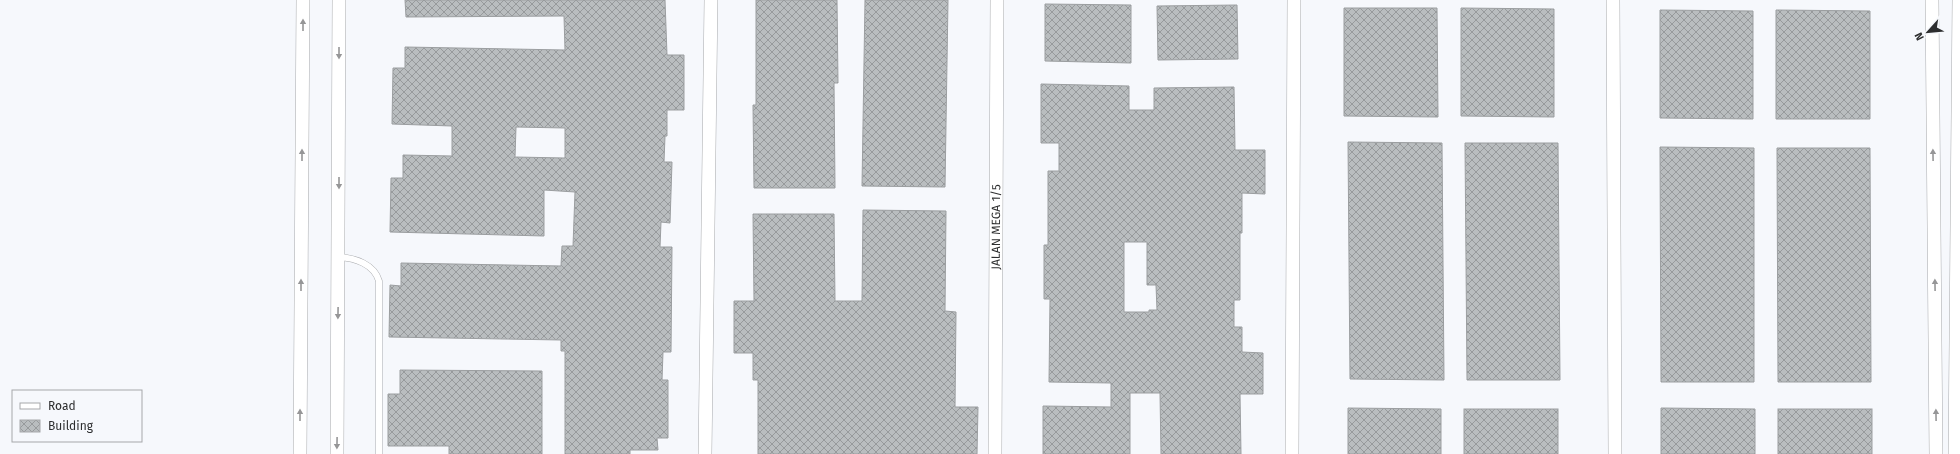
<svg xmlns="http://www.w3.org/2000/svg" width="1960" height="454" viewBox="0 0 1960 454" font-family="'Fira Sans',sans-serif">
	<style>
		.building { fill: url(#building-cross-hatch); stroke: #9b9ea0; fill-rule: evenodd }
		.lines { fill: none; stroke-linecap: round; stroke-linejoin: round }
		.service-casing { stroke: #a8aaad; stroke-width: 7 }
		.minor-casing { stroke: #a8aaad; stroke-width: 14 }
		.service { stroke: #fff; stroke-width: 6 }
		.minor { stroke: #fff; stroke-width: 13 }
		.oneway { fill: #969697 }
		.labels { text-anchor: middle; stroke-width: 3; stroke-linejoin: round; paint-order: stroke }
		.street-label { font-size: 12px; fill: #2d2e2f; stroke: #f6f8fc }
	</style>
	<defs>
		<pattern id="building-cross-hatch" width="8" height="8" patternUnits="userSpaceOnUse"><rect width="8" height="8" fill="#b9bdbf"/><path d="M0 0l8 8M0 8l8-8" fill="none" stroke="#979a9c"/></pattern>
	</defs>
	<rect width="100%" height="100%" fill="#f6f8fc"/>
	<g class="building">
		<path d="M405 0H665L667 55H684V110H667V136H665L664 162H672L670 223 661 222 660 247H672L671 352H663L662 380H668V438H657L658 450H630V454H565V351H561V340L389 337 390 285 401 286V263L561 266 562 246H573L575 192 544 190V236L390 232 391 178H403V155L452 156V126L392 124 393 68H405V47L565 50 564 16 406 17ZM516 127 565 128V158L515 157Z"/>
		<path d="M756 0H837L838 83H834L835 188H754L753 105H756Z"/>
		<path d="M865 0H948L945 187 862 186Z"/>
		<path d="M1045 4 1131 5V63L1045 61Z"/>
		<path d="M1237 5 1238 59 1158 60 1157 6Z"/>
		<path d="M1344 8H1437L1438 117 1344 116Z"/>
		<path d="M1461 8 1554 9V117L1461 116Z"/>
		<path d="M1660 10 1753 11V119L1660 118Z"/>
		<path d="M1776 10 1870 11V119H1776Z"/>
		<path d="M1041 84 1129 86V110H1154V88L1234 87 1235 150H1265V194L1242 193V233H1240V300H1234V327H1242V352L1263 353V394H1240L1241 454H1161L1160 393H1130V454H1043V406L1111 407V383L1049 382 1050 299H1044V245H1048V171H1059V143H1041ZM1124 242H1147V285H1156L1157 310H1149V312H1124Z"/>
		<path d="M1348 142 1442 143 1444 380 1350 379Z"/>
		<path d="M1465 143H1558L1560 380H1467Z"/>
		<path d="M1660 147 1754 148V382H1661Z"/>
		<path d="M1777 148H1870L1871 382H1778Z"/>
		<path d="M863 210 946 211 945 311 956 312 955 407H978L977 454H758V380H753V353H734V301H754L753 214H834L835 301H862Z"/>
		<path d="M400 370 542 371V454H449V446H388V394H400Z"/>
		<path d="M1348 408 1441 409V454H1348Z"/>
		<path d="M1661 408 1755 409V454H1661Z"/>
		<rect x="1464" y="409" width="94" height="45"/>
		<rect x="1778" y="409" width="94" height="45"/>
	</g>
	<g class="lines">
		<defs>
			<path id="service" d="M339 257C355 258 374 264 379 281V454"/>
			<g id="minor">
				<path d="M1613 0 1615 454"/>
				<path d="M1932 0 1936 454"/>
				<path d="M300 454 303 0"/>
				<path d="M337 454 339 0"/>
				<path d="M705 454 711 0"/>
				<path id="s1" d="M995 454 997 0"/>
				<path d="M1292 454 1294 0"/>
				<path d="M1955 454 1959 0"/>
			</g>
		</defs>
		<use href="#service" class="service-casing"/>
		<use href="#minor" class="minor-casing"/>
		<use href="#service" class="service"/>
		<use href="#minor" class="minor"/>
	</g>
	<defs><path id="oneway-solid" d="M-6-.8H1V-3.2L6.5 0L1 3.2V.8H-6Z"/></defs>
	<g class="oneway">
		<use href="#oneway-solid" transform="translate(303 25) rotate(-90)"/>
		<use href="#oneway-solid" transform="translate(339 53) rotate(90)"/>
		<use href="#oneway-solid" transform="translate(302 155) rotate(-90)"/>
		<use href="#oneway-solid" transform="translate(1933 155) rotate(-91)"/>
		<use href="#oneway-solid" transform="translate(339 183) rotate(90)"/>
		<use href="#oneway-solid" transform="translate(301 285) rotate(-90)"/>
		<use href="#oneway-solid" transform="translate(1935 285) rotate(-91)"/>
		<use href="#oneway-solid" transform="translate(338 313) rotate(91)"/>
		<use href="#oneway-solid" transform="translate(300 415) rotate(-90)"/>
		<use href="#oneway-solid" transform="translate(1936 415) rotate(-91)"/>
		<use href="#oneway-solid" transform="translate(337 443) rotate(91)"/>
	</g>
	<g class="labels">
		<g class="street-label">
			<text dy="4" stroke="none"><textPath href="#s1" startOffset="227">JALAN MEGA 1/5</textPath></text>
		</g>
	</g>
	<rect x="12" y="390" width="130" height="52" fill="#f6f8fc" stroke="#a6a7aa"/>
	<rect x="20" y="403" width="20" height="6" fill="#ffffff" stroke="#a6a7aa"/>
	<text x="48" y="410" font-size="12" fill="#2d2e2f">Road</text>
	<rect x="20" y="420" width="20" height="12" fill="url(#building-cross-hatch)" stroke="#a6a7aa"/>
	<text x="48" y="430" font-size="12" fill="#2d2e2f">Building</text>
	<g transform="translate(1928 32) rotate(243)" stroke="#f6f8fc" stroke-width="3" paint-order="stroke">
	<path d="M0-3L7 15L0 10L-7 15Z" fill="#2d2e2f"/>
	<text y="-6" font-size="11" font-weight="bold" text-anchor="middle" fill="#2d2e2f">N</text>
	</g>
</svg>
